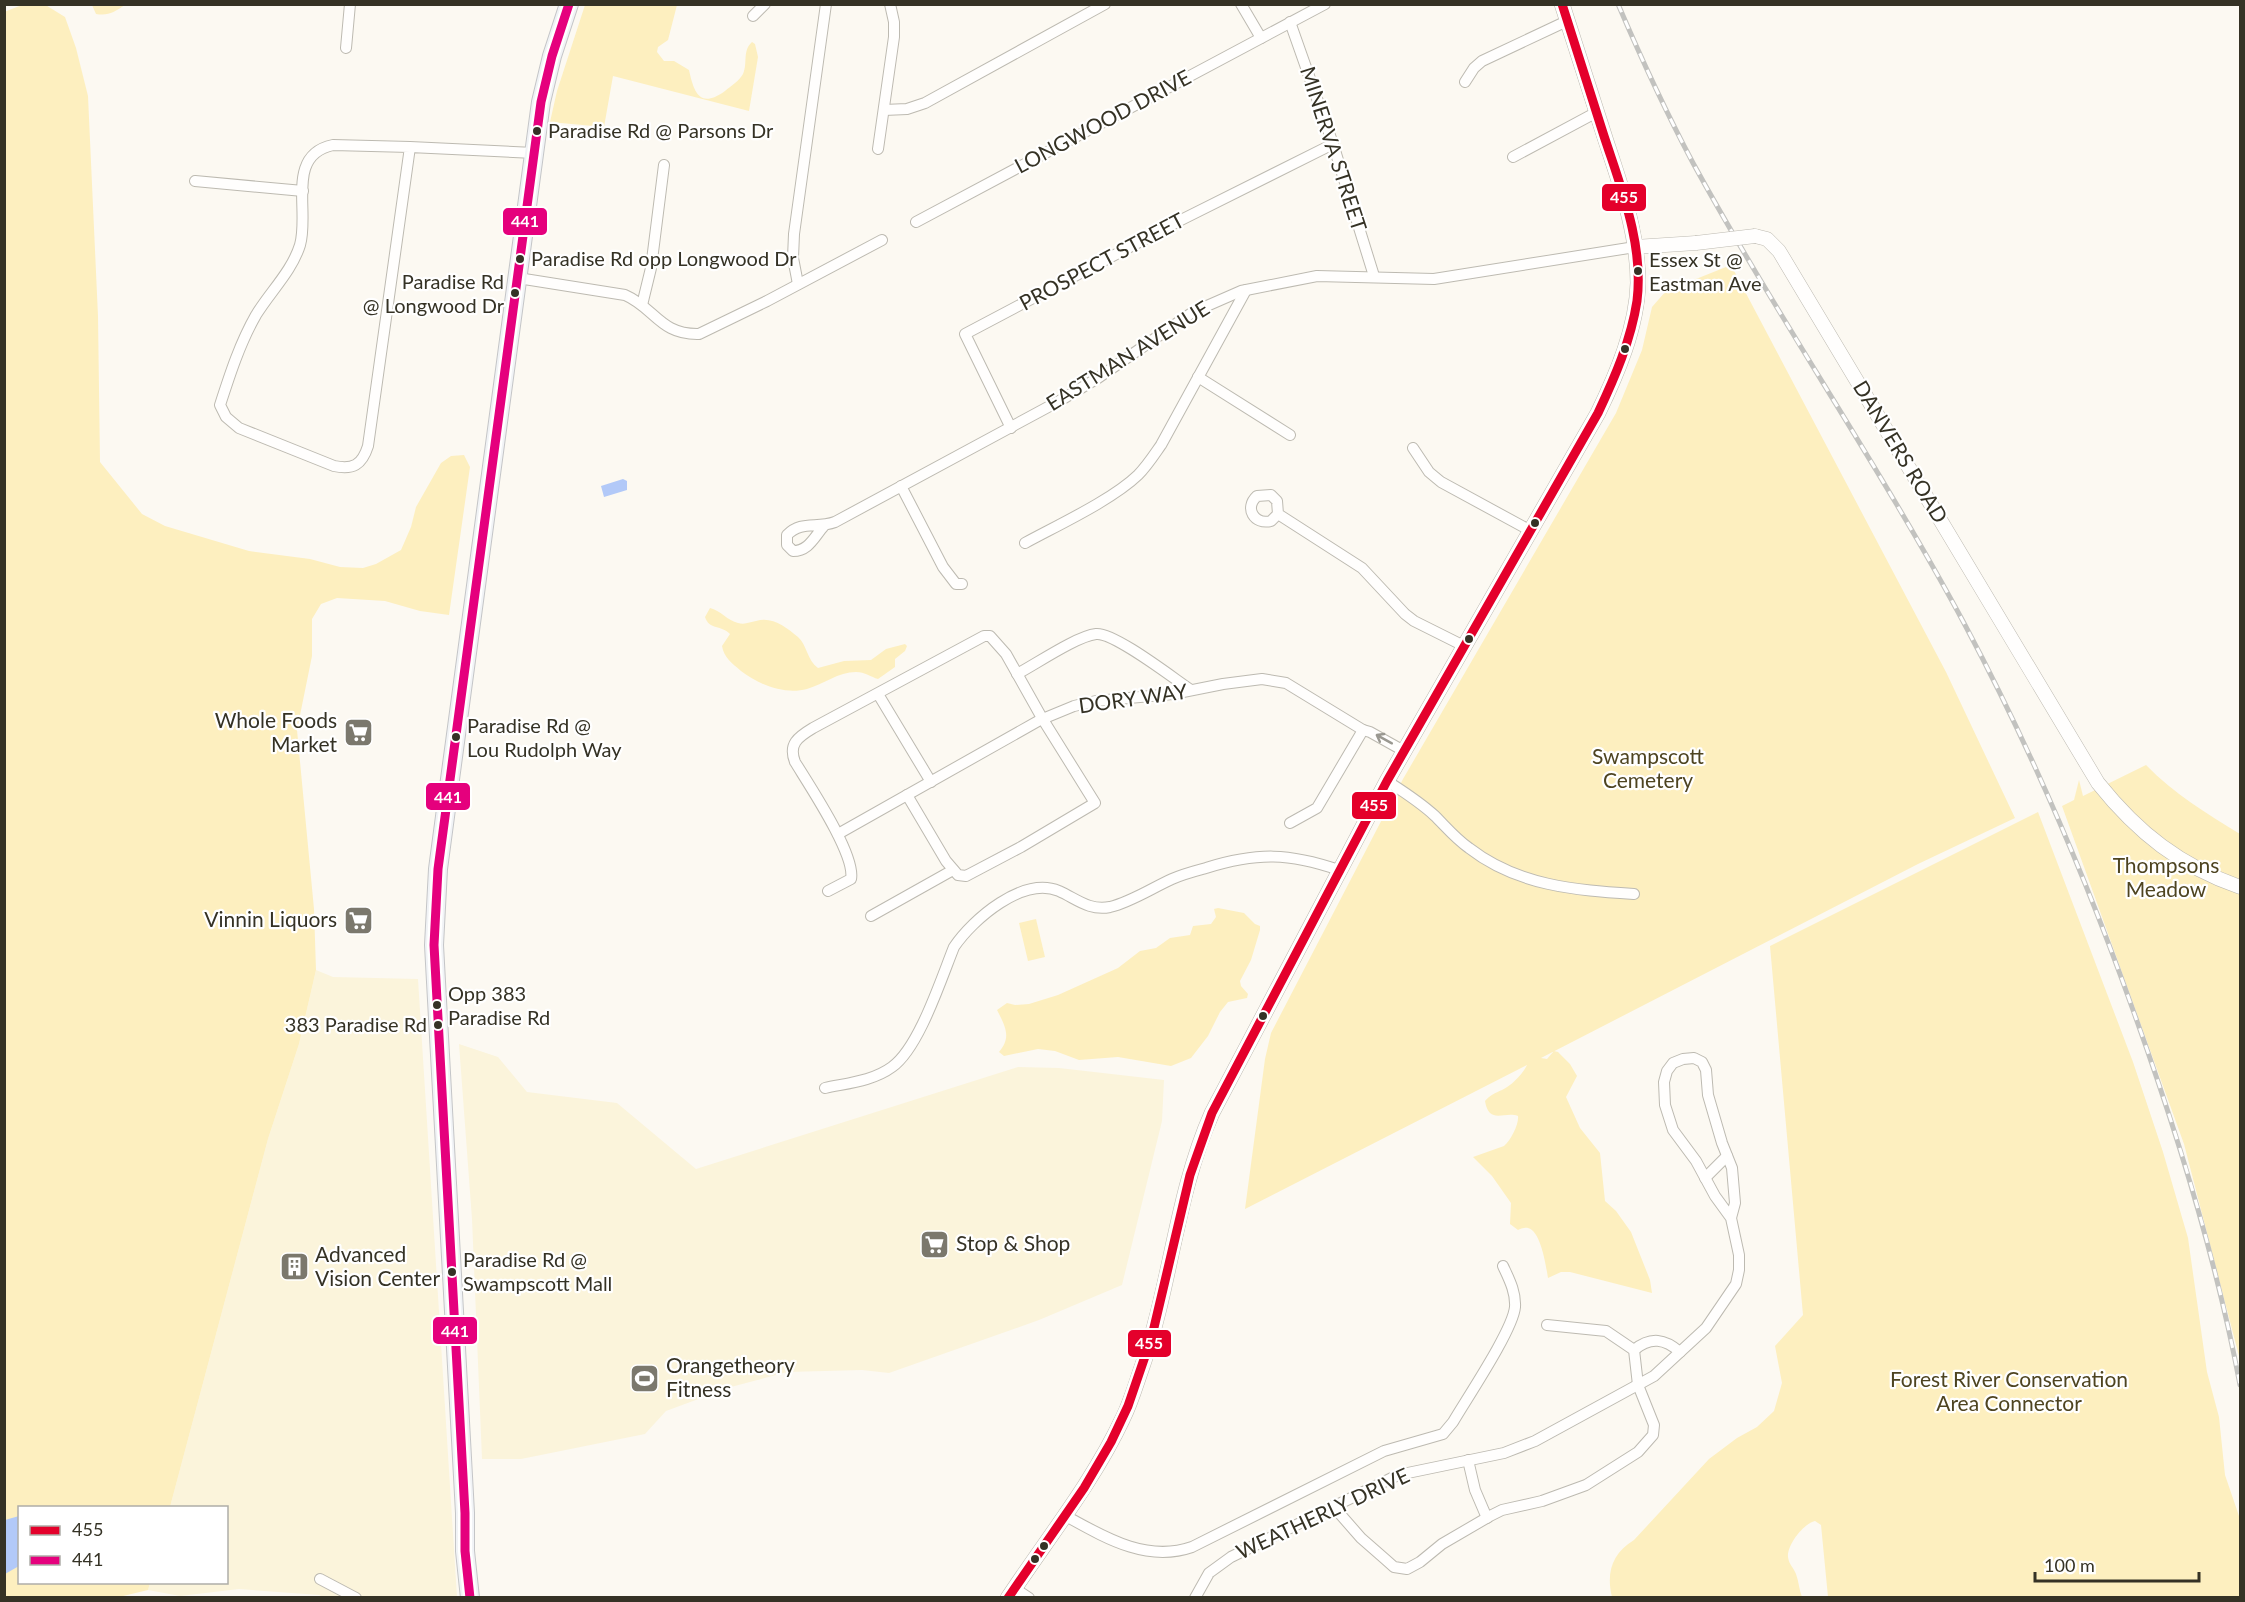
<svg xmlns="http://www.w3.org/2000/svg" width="2245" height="1602" viewBox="0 0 2245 1602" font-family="Lato,sans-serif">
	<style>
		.built { fill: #fbf4db }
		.green { fill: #fdefbf }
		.water { fill: #b2c9f8 }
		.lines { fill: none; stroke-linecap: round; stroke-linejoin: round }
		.minor-casing { stroke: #bdbab1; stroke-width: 12 }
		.tertiary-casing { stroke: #bdbab1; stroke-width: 15 }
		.secondary-casing { stroke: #bdbab1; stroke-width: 16 }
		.trunk-casing { stroke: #c4c5c7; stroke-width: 20 }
		.minor { stroke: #fffefd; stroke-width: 10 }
		.tertiary { stroke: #fffefd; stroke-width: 14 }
		.secondary { stroke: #fffefd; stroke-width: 15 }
		.trunk { stroke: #f1f3f6; stroke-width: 18 }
		.rail-casing { stroke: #c2c2bf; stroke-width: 5 }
		.rail { stroke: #fff; stroke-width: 3; stroke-dasharray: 9; stroke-linecap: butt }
		.tertiary-bridge-casing { stroke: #bdbab1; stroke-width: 15; stroke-linecap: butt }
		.tertiary-bridge { stroke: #fffefd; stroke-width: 14 }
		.bus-1-casing { stroke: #fff; stroke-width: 14 }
		.bus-2-casing { stroke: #fff; stroke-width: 14 }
		.bus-1 { stroke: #e4002b; stroke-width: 9 }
		.bus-2 { stroke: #e5007d; stroke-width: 9 }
		.oneway { stroke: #9a9891 }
		.bus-dot { fill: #353225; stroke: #fff; stroke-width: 2 }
		.labels { text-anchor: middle; stroke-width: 4.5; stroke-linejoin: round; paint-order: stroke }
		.bus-label { font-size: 20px; fill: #353225; stroke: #fff; text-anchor: start }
		.street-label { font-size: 21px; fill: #353225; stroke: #fff }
		.poi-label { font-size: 21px; fill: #353225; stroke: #fff; text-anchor: start }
		.park-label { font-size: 21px; fill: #4e4420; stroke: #fff }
		.line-badge { stroke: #fff; stroke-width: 2 }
		.badge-label { font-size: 16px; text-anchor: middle; font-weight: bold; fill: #fff }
	</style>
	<rect width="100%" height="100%" fill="#fcf9f2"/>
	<g class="built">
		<path d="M316 970 333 977 418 979 457 1597 325 1598 319 1595 239 1589 180 1596 148 1590 150 1583 226 1582V1508L170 1507 268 1139 299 1044Z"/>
		<path d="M459 1044 498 1057 527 1092 617 1103 696 1169 1018 1067 1059 1068 1164 1080 1162 1121 1122 1285 1039 1320 889 1373 862 1370 787 1372 731 1387 666 1411 645 1434 521 1459H482L472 1219Z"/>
	</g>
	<g class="green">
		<path d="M44 4 65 17 76 48 88 96 98 316 100 462 142 514 165 526 249 551 310 559 340 567 363 568 376 564 401 550 411 527 416 507 441 463 451 456 464 455 470 467 449 615 420 611 385 601 337 598 321 604 312 619V656L297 730 314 909 316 970 299 1044 268 1139 170 1507 20 1508V1582L150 1583 148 1590 119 1597H5L4 12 22 5Z"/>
		<path d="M92 5H125C114 12 109 16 96 14Z"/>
		<path d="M585 5H677L668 40 658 47 657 52 664 61H674L689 70C694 93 700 109 725 91 731 86 739 81 743 74 748 63 742 51 752 42L755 44 758 57 749 111 613 76 604 127 550 122 557 91Z"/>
		<path d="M1731 265 1946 672 2015 818 1918 864 1541 1058 1547 1059 1554 1051 1558 1052 1570 1064 1577 1076 1566 1097 1580 1128 1600 1153 1605 1201 1616 1211 1631 1232 1650 1280 1652 1293 1570 1272H1561L1548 1278C1546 1266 1541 1231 1528 1228 1525 1227 1520 1229 1518 1230L1510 1224 1511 1203 1492 1176 1473 1157 1504 1146C1511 1140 1519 1124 1518 1116 1504 1111 1489 1125 1485 1101 1490 1095 1495 1093 1502 1090 1511 1086 1523 1074 1527 1065L1245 1209 1265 1059 1271 1033 1403 779 1616 413 1642 350 1652 307 1666 291Z"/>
		<path d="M710 608C720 610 728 621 738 623 745 625 750 622 756 621 772 616 786 627 798 637 807 645 807 660 818 668L844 661 871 660 886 649 905 644 907 646 905 651 895 659V667L878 679C871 677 865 672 856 672 838 672 824 684 807 689 785 695 759 685 741 671 732 663 724 658 722 646L730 634C722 625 709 630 705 617Z"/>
		<path d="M2146 765C2174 794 2206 813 2240 834V1360L2184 1144 2062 806 2074 800 2079 780 2083 796Z"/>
		<path d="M2038 812 2133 1062 2163 1152 2188 1238 2207 1372 2219 1417 2225 1475 2240 1519V1597H1828L1821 1525 1815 1521C1803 1524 1787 1545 1788 1557 1789 1565 1794 1568 1796 1574 1799 1582 1799 1590 1802 1597H1612C1606 1573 1612 1553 1634 1540L1709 1459 1737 1438 1757 1427 1774 1411 1782 1383 1775 1346 1803 1315 1770 946Z"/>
		<path d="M1218 908 1244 913 1255 924 1260 926V930L1251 960 1240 981 1241 986 1248 994 1247 998 1228 1002 1220 1012 1208 1036 1191 1058 1171 1066 1118 1057 1079 1060 1055 1051 1038 1049 1004 1056 999 1052C1012 1037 1005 1026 997 1010L1007 1003 1015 1005 1029 1004 1058 995 1118 968 1140 951 1156 948 1170 938 1190 935 1193 926 1211 924 1216 917 1214 909Z"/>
		<path d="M1036 919 1045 957 1028 961 1019 923Z"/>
	</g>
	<g class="water">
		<path d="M623 479 627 481V490L604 497 601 486Z"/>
		<path d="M19 1516V1566L5 1574V1520Z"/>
	</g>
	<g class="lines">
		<defs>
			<g id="minor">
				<path d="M1241 4 1261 38"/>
				<path d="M753 16 765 4"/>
				<path d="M1290 22 1333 144 1374 276"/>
				<path d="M346 48 350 4"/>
				<path d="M1465 82 1474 68 1482 61 1567 21"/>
				<path d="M884 110 907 109 925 103 1105 4"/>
				<path d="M410 147 333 145C285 155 310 211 300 245 292 271 270 292 256 315 240 343 230 374 220 405L226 417 239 428 334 466C353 470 362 465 368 446L410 147 534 153"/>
				<path d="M878 149 894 37V22L890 4"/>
				<path d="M1513 157 1597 112"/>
				<path d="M195 181 303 191"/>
				<path d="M916 222 1325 4"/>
				<path d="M518 278 625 295C655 308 660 335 699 334L767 301 882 240"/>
				<path d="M798 284 793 258 794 234 826 4"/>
				<path d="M642 305 651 268 664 165"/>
				<path d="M1198 377 1290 435"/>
				<path d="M1011 428 965 334 1179 221 1333 144"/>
				<path d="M1413 448 1429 472 1441 482 1531 531"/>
				<path d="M901 486 943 567 956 584H962"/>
				<path d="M1278 514 1271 521C1254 525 1244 508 1257 496L1271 495 1277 501 1278 514 1362 568 1405 614 1414 621 1464 646"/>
				<path d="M824 526C814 537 809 551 793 551L787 545V535C802 520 816 529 835 522L1061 400 1098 378 1193 312 1241 291 1317 276 1434 279 1635 247"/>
				<path d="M1025 543C1058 525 1112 500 1138 475 1147 466 1154 455 1161 445L1246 290"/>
				<path d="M1017 674C1036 664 1077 636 1096 634 1114 632 1173 678 1191 690"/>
				<path d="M878 694 931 782"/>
				<path d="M1387 781C1404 792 1420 802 1435 816 1446 827 1456 839 1469 848 1518 886 1575 890 1634 894"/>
				<path d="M1290 823 1317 808 1363 730"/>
				<path d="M838 834 1040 720 1074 706 1096 701 1173 694 1223 684 1262 679 1286 683 1363 730 1370 732 1404 751"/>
				<path d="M828 891 851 879C856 855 809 785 795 762 788 744 798 737 813 728L984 636H990L1006 654 1042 718 1095 803 1021 847 966 876 958 875 946 861 907 795"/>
				<path d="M871 916 953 870"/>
				<path d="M825 1088C848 1083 873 1081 892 1067 919 1048 941 979 954 947 973 919 1023 876 1059 891 1077 899 1089 911 1110 907 1131 902 1152 888 1172 879 1183 874 1195 871 1206 868 1258 852 1289 853 1339 870"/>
				<path d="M1705 1178 1727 1156"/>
				<path d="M1634 1350C1651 1336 1665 1339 1680 1352"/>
				<path d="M1468 1460 1475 1490 1487 1518"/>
				<path d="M1333 1506 1361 1538 1385 1559 1394 1567 1407 1569 1420 1562 1442 1544 1490 1516 1502 1510 1542 1501 1586 1485 1638 1452 1653 1435 1654 1425 1638 1385 1634 1350 1606 1331 1547 1325"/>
				<path d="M1064 1515C1104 1537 1146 1563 1192 1547L1384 1451 1443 1434 1453 1422C1467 1398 1513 1330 1515 1307 1516 1292 1509 1279 1503 1266"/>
				<path d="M320 1579 356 1598"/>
				<path d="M1014 1588 1029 1598"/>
				<path d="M1195 1598 1209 1573 1231 1557 1398 1475 1504 1453 1535 1441 1654 1376 1706 1328 1736 1284 1739 1270V1255L1731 1218 1715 1196 1696 1161 1673 1130 1665 1105 1664 1082 1667 1071 1673 1063 1683 1059 1694 1058 1702 1062 1706 1070 1708 1095 1722 1143 1732 1168 1735 1203 1731 1218"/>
			</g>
			<g id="tertiary">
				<path d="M1755 236 1767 239 1779 251 2098 783C2138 833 2180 866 2240 887"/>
				<path d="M1635 247 1696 243"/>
			</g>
			<path id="secondary" d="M1008 1598C1047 1539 1093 1482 1123 1418 1131 1402 1136 1384 1142 1367 1171 1285 1176 1194 1212 1113L1387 781 1598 413C1617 374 1637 327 1638 283 1638 235 1622 189 1607 144 1592 98 1577 51 1562 4"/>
			<path id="trunk" d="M470 1598 465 1551V1513L434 945 438 869 446 809 541 102 552 56 569 4"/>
		</defs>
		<use href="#minor" class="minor-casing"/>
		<use href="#tertiary" class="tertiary-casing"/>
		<use href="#secondary" class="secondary-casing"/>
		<use href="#trunk" class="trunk-casing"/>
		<use href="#minor" class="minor"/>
		<use href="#tertiary" class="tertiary"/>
		<use href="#secondary" class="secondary"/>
		<use href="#trunk" class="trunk"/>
		<defs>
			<path id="rail" d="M1618 4C1641 58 1666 112 1693 163 1779 320 1881 468 1965 625 2031 749 2086 878 2133 1010 2177 1132 2216 1257 2240 1385"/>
		</defs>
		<use href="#rail" class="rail-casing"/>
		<use href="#rail" class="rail"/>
		<defs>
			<path id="tertiary-bridge" d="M1696 243 1755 236"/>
		</defs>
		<use href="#tertiary-bridge" class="tertiary-bridge-casing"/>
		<use href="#tertiary-bridge" class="tertiary-bridge"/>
		<defs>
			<path id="bus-1" d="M1008 1598 1084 1488 1111 1442 1128 1406 1152 1336 1190 1175 1212 1113 1387 781 1598 413C1615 377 1631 340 1637 301 1644 244 1621 188 1604 136 1590 92 1576 48 1562 4"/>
			<path id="bus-2" d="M470 1598 465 1551V1513L434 945 438 869 541 102 552 56 569 4"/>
		</defs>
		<use href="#bus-1" class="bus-1-casing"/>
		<use href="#bus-2" class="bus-2-casing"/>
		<use href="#bus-1" class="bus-1"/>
		<use href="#bus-2" class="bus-2"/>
	</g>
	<defs><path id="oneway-shaft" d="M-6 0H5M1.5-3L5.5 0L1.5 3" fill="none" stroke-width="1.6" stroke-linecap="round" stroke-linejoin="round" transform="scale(1.5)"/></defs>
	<use class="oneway" href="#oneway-shaft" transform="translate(1384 739) rotate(-151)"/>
	<defs>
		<symbol id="supermarket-square" viewBox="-11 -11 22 22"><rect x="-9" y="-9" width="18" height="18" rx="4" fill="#7b786d" stroke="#fff"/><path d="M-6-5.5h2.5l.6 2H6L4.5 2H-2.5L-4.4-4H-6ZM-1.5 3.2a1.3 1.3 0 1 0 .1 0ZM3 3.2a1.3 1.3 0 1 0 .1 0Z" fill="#fff"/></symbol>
		<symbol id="building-square" viewBox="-11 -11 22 22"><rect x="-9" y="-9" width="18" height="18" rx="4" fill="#7b786d" stroke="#fff"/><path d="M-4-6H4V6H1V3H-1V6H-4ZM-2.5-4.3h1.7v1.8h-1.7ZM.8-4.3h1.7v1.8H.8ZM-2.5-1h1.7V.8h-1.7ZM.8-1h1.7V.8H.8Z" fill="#fff"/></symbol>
		<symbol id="stadium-square" viewBox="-11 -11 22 22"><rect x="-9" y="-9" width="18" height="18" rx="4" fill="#7b786d" stroke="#fff"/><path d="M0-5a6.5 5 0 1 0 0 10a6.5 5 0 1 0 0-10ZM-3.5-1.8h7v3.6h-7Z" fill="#fff"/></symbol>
	</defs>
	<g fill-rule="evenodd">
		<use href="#supermarket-square" x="342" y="716" width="33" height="33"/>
		<use href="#supermarket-square" x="342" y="904" width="33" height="33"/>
		<use href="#supermarket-square" x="918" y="1228" width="33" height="33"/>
		<use href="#building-square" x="278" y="1250" width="33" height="33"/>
		<use href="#stadium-square" x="628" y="1362" width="33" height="33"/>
	</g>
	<g class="bus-dot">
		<circle cx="537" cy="131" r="5"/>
		<circle cx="520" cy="259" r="5"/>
		<circle cx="1638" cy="271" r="5"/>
		<circle cx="515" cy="293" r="5"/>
		<circle cx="1625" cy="349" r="5"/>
		<circle cx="1535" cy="523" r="5"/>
		<circle cx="1469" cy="639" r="5"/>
		<circle cx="456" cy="737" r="5"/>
		<circle cx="437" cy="1005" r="5"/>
		<circle cx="1263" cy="1016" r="5"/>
		<circle cx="438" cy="1025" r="5"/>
		<circle cx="452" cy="1272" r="5"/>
		<circle cx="1044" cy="1546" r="5"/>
		<circle cx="1035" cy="1559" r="5"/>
	</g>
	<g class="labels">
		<g class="bus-label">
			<text x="548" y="138">Paradise Rd @ Parsons Dr</text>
			<text x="531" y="266">Paradise Rd opp Longwood Dr</text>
			<text x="1649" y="267">Essex St @<tspan x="1649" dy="24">Eastman Ave</tspan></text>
			<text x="504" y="289" text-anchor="end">Paradise Rd<tspan x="504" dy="24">@ Longwood Dr</tspan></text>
			<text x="467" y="733">Paradise Rd @<tspan x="467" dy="24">Lou Rudolph Way</tspan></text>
			<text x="448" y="1001">Opp 383<tspan x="448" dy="24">Paradise Rd</tspan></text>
			<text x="427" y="1032" text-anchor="end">383 Paradise Rd</text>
			<text x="463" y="1267">Paradise Rd @<tspan x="463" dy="24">Swampscott Mall</tspan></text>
		</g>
		<g class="street-label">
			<text transform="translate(1103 122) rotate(-28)" y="7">LONGWOOD DRIVE</text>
			<text transform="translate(1333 149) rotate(72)" y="7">MINERVA STREET</text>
			<text transform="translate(1102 262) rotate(-28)" y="7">PROSPECT STREET</text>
			<text transform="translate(1128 356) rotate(-32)" y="7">EASTMAN AVENUE</text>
			<text transform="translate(1900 452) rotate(59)" y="7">DANVERS ROAD</text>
			<text transform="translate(1133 699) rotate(-8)" y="7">DORY WAY</text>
			<text transform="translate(1323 1514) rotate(-25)" y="7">WEATHERLY DRIVE</text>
		</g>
		<g class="poi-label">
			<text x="337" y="728" text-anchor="end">Whole Foods<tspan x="337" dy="24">Market</tspan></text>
			<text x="337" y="927" text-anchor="end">Vinnin Liquors</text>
			<text x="956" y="1251">Stop &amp; Shop</text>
			<text x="315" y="1262">Advanced<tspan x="315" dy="24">Vision Center</tspan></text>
			<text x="666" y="1373">Orangetheory<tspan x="666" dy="24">Fitness</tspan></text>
		</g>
		<g class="park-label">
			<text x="1648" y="764">Swampscott<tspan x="1648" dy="24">Cemetery</tspan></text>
			<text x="2166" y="873">Thompsons<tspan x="2166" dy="24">Meadow</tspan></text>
			<text x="2009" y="1387">Forest River Conservation<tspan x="2009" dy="24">Area Connector</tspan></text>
		</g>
	</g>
	<g class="line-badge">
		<rect x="1601" y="183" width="46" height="29" rx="6" fill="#e4002b"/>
		<rect x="502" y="207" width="46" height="29" rx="6" fill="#e5007d"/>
		<rect x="425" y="782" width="46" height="29" rx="6" fill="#e5007d"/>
		<rect x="1351" y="791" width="46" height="29" rx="6" fill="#e4002b"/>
		<rect x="432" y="1316" width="46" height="29" rx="6" fill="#e5007d"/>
		<rect x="1127" y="1329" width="45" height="29" rx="6" fill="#e4002b"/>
	</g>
	<g class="badge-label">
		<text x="1624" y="203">455</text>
		<text x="525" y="227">441</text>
		<text x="448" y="803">441</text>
		<text x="1374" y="811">455</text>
		<text x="455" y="1337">441</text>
		<text x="1149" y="1349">455</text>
	</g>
	<rect width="2245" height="1602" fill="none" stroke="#353225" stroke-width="12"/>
	<rect x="18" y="1506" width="210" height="78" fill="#ffffff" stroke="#aeada8" stroke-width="1.5"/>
	<rect x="30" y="1526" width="30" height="9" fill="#e4002b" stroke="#aeada8" stroke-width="1.5"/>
	<text x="72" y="1536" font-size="18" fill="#353225">455</text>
	<rect x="30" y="1556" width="30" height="9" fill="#e5007d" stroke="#aeada8" stroke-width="1.5"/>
	<text x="72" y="1566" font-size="18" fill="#353225">441</text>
	<path d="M2035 1572v9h164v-9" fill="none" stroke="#353225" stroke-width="3"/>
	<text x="2044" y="1572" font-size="18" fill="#353225" stroke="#ffffff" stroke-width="4.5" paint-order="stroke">100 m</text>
</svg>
